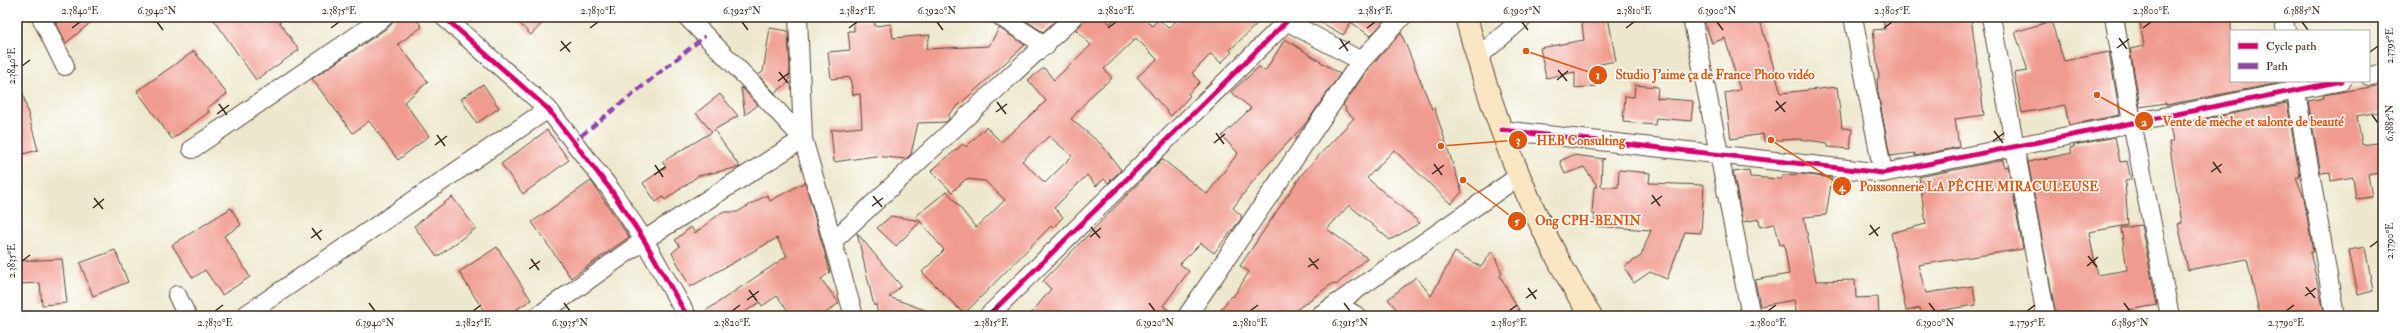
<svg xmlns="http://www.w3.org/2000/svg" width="2400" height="333" viewBox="0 0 2400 333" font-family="'IM FELL Double Pica',serif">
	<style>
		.building { fill: #f09b8f; fill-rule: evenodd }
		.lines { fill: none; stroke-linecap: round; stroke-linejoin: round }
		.street-casing { stroke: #564638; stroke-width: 20 }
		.secondary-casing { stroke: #564638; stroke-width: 24 }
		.street { stroke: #fff; stroke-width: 18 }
		.secondary { stroke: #fbe6c4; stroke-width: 22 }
		.quiet { stroke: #8e44ad; stroke-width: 4; stroke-dasharray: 8 4; stroke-linecap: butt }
		.cycleway-casing { stroke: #fff; stroke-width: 8 }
		.cycleway { stroke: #d6006c; stroke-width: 5 }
		.ticks { fill: none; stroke: #3b2a1e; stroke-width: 1.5 }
		.leader { fill: none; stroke: #df570d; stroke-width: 1.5 }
		.callout-dot { fill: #df570d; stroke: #fff; stroke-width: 1.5 }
		.mark-label { font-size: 12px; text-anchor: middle; font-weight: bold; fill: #fff }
		.callout-label { font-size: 13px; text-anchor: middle; font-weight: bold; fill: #df570d; stroke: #fff; stroke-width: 3; stroke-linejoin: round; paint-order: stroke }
		.neatline { fill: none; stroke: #3b2a1e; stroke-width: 1.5 }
		.ticks-label { font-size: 10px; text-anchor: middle; fill: #3b2a1e }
	</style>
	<rect width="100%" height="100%" fill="#fff"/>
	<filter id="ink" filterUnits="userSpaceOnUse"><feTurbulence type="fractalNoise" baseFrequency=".025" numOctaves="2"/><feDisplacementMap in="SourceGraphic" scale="8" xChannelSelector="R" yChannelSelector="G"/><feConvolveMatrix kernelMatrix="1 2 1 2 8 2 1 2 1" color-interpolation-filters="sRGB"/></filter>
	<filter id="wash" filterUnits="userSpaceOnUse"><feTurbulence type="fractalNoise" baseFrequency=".012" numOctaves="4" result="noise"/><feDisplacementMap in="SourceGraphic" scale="16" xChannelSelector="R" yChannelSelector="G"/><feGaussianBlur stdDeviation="0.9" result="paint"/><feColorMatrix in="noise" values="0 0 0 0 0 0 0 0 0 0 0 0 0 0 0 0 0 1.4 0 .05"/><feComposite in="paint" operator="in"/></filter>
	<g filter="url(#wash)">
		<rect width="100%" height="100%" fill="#ede8cd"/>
		<g id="blocks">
			<g class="building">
				<path d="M53 17H97L66 43Z"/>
				<path d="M212 17H276L299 50 256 80Z"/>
				<path d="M396 17H415L422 27 398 44 428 82 404 102 429 136 398 160 369 121 353 133 312 79 390 26Z"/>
				<path d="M513 17H548L531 35Z"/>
				<path d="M1020 17H1059L1043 32Z"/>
				<path d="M1084 17H1103L1110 24 1116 17H1143L1152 26 1159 19 1168 28 1181 17H1264L1230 50 1232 52 1221 63 1211 54 1192 73 1200 82 1188 94 1190 96 1171 116 1137 77 1157 59 1136 38 1104 69 1112 78 1093 94 1071 119 1102 145 1121 170 1108 183 1104 179 1096 186 1087 175 1054 208 1063 217 1053 228 1051 226 964 314 922 272 944 250 916 216 947 191 976 228 1005 200 985 181 966 179 952 192 931 171 963 144 966 147 986 127 1001 142 1046 101 1028 80 1044 68 1054 80 1091 45 1076 30 1081 24ZM1049 136 1072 156 1045 183 1022 161Z"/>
				<path d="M1312 17H1388L1370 36 1351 22 1343 35Z"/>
				<path d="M1581 17H1608L1616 61 1595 65 1597 86 1575 88V72L1546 78 1540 48 1584 40Z"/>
				<path d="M1703 17H1759L1781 93 1837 87 1842 128 1852 129 1850 149 1828 147V143L1799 139 1764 141 1763 134 1731 139 1725 93 1740 90 1725 38 1712 43Z"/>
				<path d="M1883 17H1971L1984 115 1955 119 1959 147 1915 156V153L1890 156 1878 91 1877 79 1879 78 1873 30 1885 29Z"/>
				<path d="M2139 17H2231V81L2284 82 2166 105V103L2140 107 2130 49 2144 46Z"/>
				<path d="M874 20 875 26 891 24 893 38 930 35 926 49 989 46 999 28 1025 45 949 114V119L946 122 918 123 911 154 906 159 875 156 834 162 831 130 862 127 860 94 853 95 850 77 831 79 828 52 850 50 848 31H854V21Z"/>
				<path d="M2051 21 2064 61 2109 52 2120 115 2069 125 2065 105 2022 113 2014 73 2028 71 2015 32Z"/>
				<path d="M770 28 788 31 790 68 788 83 775 93 758 75 763 72Z"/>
				<path d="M1401 33 1432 109 1434 107 1462 192 1451 204 1394 150 1367 178 1420 223 1390 240 1349 205 1327 229 1367 258 1336 285 1333 283 1288 316H1216L1231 296 1233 297 1249 272 1240 266 1302 174 1354 118 1345 110 1346 108 1343 105 1369 68Z"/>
				<path d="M1285 39 1340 74 1307 122 1257 176 1233 208 1241 215V219L1214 253 1201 243 1180 264 1189 271 1163 306 1177 316H1029L1051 289 1043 281 1162 159 1207 194 1238 153 1222 136 1251 108 1231 92 1259 67 1265 71Z"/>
				<path d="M194 51 227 94 207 108 209 112 172 139 137 91Z"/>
				<path d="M483 84 499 108 477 123 461 99Z"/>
				<path d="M1635 85 1658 87 1657 98 1693 101 1691 121 1656 118 1655 125 1623 122 1625 96 1634 97Z"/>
				<path d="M2383 85V111L2357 116 2362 145 2383 142V172L2368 175 2372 197 2356 199 2353 177 2331 181 2330 172 2321 173 2308 101 2324 98 2323 95Z"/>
				<path d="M741 87 758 105 745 115Z"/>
				<path d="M17 91H22L38 150 23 154 17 128Z"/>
				<path d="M720 94 738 116 714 130 740 167 698 176 665 200 663 197 656 202 643 183 666 167 662 162 712 132 696 113Z"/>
				<path d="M2287 103 2300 177H2296L2304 198 2313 252H2310L2324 311 2303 316H2260L2247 259 2188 270 2178 224 2182 223 2169 142H2173L2170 126Z"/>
				<path d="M547 130 569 160 523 194 501 164Z"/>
				<path d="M2115 137 2120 162 2127 161 2131 180 2125 181 2128 225 2089 232 2097 275 2127 270 2121 228 2141 225 2157 305 2128 310 2129 316H2056L2028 162 2072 153 2070 148 2074 147V145Z"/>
				<path d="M1573 155 1605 159 1602 160 1601 187H1618L1619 170 1650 173 1649 183 1704 185 1701 233 1685 232 1667 279 1650 272 1634 283 1624 267 1641 256 1651 230 1594 226 1595 215 1592 213 1594 187H1598L1584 167 1565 174 1560 161Z"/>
				<path d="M2003 160 2004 167 2008 166 2023 249 1918 265 1926 293 1973 286 1976 305 1921 313 1920 308 1906 311 1891 233 1926 224 1919 177Z"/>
				<path d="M1749 170 1750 177 1782 179V175L1801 174 1832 178 1826 215 1804 217 1816 281 1855 280 1856 298 1878 297 1879 316H1797L1794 300 1760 306 1755 280 1789 274 1784 244 1780 245 1775 224 1760 227 1759 219 1743 222 1733 172Z"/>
				<path d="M591 181 629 237 571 278 532 222Z"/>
				<path d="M805 182 830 272 821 279 839 303 822 316H792L777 296 762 306 760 302 742 314 740 312 733 316H698L787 256 777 238 690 287 672 253 680 246 675 240 691 227 695 233 722 212H737L767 195 770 201Z"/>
				<path d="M452 197 476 228 437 257 414 226Z"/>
				<path d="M231 208 241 225 224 236 250 277 222 295 205 270 193 278 172 245Z"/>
				<path d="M891 216 921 221 896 246 877 228Z"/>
				<path d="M857 233 901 286 889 297 936 314 935 316H878L876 304 874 306Z"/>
				<path d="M497 247 531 300 506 316H487L459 272Z"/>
				<path d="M2365 247 2373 291 2358 295 2349 250Z"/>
				<path d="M115 250 128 282 93 296 80 263Z"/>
				<path d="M1492 251 1502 273 1500 276 1522 316H1430L1421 310 1414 316H1402L1388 299 1416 277 1431 296 1455 252 1481 267Z"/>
				<path d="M62 259 67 303 42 305 40 283 17 284V261Z"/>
			</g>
		</g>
	</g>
	<g filter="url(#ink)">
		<use href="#blocks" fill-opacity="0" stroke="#564638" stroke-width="1"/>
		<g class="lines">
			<defs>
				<g id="street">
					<path d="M41 17 65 66"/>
					<path d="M444 17 548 109 611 190 644 240 687 316"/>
					<path d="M687 17 750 81 803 139"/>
					<path d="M798 17 803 139 854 316"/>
					<path d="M1001 17 1046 46"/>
					<path d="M1279 17 1361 61"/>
					<path d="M1692 17 1751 316"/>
					<path d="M1853 17 1883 173"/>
					<path d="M1991 17 2046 316"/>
					<path d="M2114 17 2132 122 2170 316"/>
					<path d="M2283 17 2286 31"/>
					<path d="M1477 58 1524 17"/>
					<path d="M2369 76 2383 74"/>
					<path d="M2294 81 2335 316"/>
					<path d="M1502 130 1883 173 2342 81"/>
					<path d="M192 149 384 17"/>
					<path d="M833 241 1074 17"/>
					<path d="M177 295 187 316"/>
					<path d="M1336 304 1357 316"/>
					<path d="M244 316 548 109"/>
					<path d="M538 316 644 240 803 139"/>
					<path d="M988 316 1286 22"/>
					<path d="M1187 316 1361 61 1402 17"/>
					<path d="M1319 316 1519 176"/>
				</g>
				<path id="secondary" d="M1466 17C1494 121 1533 225 1591 316"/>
			</defs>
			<use href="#street" class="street-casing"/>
			<use href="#secondary" class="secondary-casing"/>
			<use href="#street" class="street"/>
			<use href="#secondary" class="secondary"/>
			<path class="quiet" d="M572 143 705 36"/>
			<defs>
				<g id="cycleway">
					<path d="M444 17 548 109 611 190 644 240 687 316"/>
					<path d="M1502 130 1883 173 2342 81"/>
					<path d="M988 316 1286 22"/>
				</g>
			</defs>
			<use href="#cycleway" class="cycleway-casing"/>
			<use href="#cycleway" class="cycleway"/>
		</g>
	</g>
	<path class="ticks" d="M157 22 163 30M742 22 748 30M937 22 943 30M1522 22 1528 30M1717 22 1723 30M2302 22 2308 30M72 28 80 22M331 28 339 22M590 28 598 22M849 28 857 22M1108 28 1116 22M1367 28 1375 22M1626 28 1634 22M1884 28 1892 22M2143 28 2151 22M2119 38 2127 49M1340 39 1348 51M561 41 570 52M2117 48 2129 39M1339 49 1350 41M560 51 571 42M2370 52 2378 46M22 66 30 60M1558 70 1567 81M779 72 788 83M1557 80 1568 71M778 81 789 73M1776 101 1785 112M997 102 1006 114M219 104 227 115M1775 111 1786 102M996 112 1007 104M217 114 229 105M2372 115 2378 123M1994 131 2003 143M1216 133 1224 144M437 135 445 146M1993 141 2004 133M1214 143 1225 134M435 145 447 136M2213 162 2221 173M1434 164 1442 175M655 165 663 177M2211 172 2222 164M1432 174 1444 165M654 175 665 167M1652 195 1660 206M873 196 882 207M94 198 103 209M1651 204 1662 196M872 206 883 198M93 208 104 199M1870 225 1878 236M1091 227 1100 238M312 228 321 240M1869 235 1880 227M1090 237 1101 228M311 238 322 230M2370 247 2378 241M2088 256 2097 267M1309 258 1318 269M531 259 539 270M22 261 30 255M2087 266 2098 257M1308 267 1319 259M529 269 540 261M2306 287 2315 298M1528 288 1536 299M749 290 757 301M2305 296 2316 288M1526 298 1537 290M747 300 759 291M369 303 375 311M564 303 570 311M1149 303 1155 311M1344 303 1350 311M1929 303 1935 311M2124 303 2130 311M215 311 223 305M473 311 481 305M732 311 740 305M991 311 999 305M1250 311 1258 305M1509 311 1517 305M1768 311 1776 305M2027 311 2035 305M2286 311 2294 305"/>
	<path class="leader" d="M1526 51L1598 75M2097 95L2144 121M1441 146L1518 140M1771 140L1842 186M1463 180L1517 221"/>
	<g class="callout-dot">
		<circle cx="1526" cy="51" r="4"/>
		<circle cx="2097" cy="95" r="4"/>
		<circle cx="1441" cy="146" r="4"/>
		<circle cx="1771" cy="140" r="4"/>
		<circle cx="1463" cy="180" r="4"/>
		<circle cx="1598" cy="75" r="10"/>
		<circle cx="2144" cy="121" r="10"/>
		<circle cx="1518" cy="140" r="10"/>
		<circle cx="1842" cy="186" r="10"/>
		<circle cx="1517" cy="221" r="10"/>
	</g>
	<g class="mark-label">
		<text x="1598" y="79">1</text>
		<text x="2144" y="126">2</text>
		<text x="1518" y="144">3</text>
		<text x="1842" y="191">4</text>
		<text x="1517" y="225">5</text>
	</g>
	<g class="callout-label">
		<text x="1715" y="79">Studio J'aime ça de France Photo vidéo</text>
		<text x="2253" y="126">Vente de mèche et salonte de beauté</text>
		<text x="1581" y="145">HEB Consulting</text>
		<text x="1979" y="191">Poissonnerie LA PÊCHE MIRACULEUSE</text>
		<text x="1588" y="225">Ong CPH-BENIN</text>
	</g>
	<rect width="2400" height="333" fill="none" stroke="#fff" stroke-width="44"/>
	<rect x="2230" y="30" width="140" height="52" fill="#ffffff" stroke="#b1aaa5"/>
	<rect x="2238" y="43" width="20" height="6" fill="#d6006c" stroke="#b1aaa5"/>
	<text x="2266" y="50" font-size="12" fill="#3b2a1e">Cycle path</text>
	<rect x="2238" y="63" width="20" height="6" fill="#8e44ad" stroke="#b1aaa5"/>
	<text x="2266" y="70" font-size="12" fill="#3b2a1e">Path</text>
	<rect x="22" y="22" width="2356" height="289" class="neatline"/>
	<g class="ticks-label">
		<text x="80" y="14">2.3840°E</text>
		<text x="157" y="14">6.3940°N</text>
		<text x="339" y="14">2.3835°E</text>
		<text x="598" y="14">2.3830°E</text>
		<text x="742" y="14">6.3925°N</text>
		<text x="857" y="14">2.3825°E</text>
		<text x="937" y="14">6.3920°N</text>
		<text x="1116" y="14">2.3820°E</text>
		<text x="1375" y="14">2.3815°E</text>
		<text x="1522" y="14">6.3905°N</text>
		<text x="1634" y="14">2.3810°E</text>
		<text x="1717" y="14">6.3900°N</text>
		<text x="1892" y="14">2.3805°E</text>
		<text x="2151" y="14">2.3800°E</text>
		<text x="2302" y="14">6.3885°N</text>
		<text transform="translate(2389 46) rotate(-90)" y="4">2.3795°E</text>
		<text transform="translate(11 66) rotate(-90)" y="4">2.3840°E</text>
		<text transform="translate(2389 123) rotate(-90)" y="4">6.3885°N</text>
		<text transform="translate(2389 241) rotate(-90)" y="4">2.3790°E</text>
		<text transform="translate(11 261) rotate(-90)" y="4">2.3835°E</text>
		<text x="215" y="326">2.3830°E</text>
		<text x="375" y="326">6.3940°N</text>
		<text x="473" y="326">2.3825°E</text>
		<text x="570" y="326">6.3935°N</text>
		<text x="732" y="326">2.3820°E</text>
		<text x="991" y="326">2.3815°E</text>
		<text x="1155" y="326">6.3920°N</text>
		<text x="1250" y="326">2.3810°E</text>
		<text x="1350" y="326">6.3915°N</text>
		<text x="1509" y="326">2.3805°E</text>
		<text x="1768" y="326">2.3800°E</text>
		<text x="1935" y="326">6.3900°N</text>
		<text x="2027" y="326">2.3795°E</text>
		<text x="2130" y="326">6.3895°N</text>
		<text x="2286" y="326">2.3790°E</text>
	</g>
</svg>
